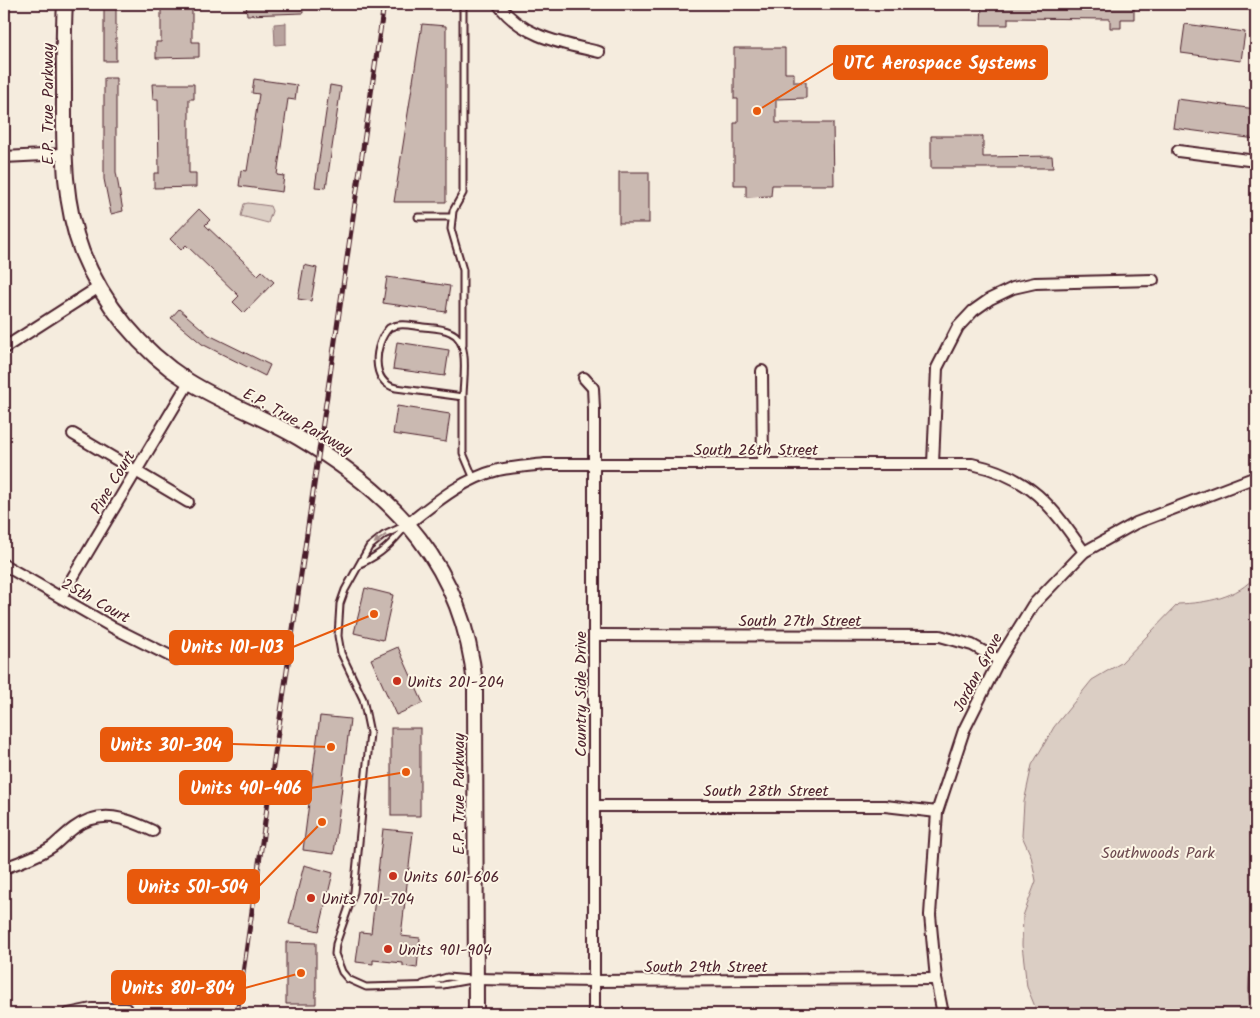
<svg xmlns="http://www.w3.org/2000/svg" width="1260" height="1018" viewBox="0 0 1260 1018" font-family="Kalam,sans-serif">
	<style>
		.green { fill: #dbcec4; stroke: #927678 }
		.water { fill: #b8a39e; stroke: #8c6e70 }
		.lines { fill: none; stroke-linecap: round; stroke-linejoin: round }
		.stream { stroke: #8c6e70; stroke-width: 3 }
		.building { fill: #cab9b1; stroke: #4a1f2b }
		.lane-casing { stroke: #4a1f2b; stroke-width: 9 }
		.street-casing { stroke: #4a1f2b; stroke-width: 14 }
		.secondary-casing { stroke: #4a1f2b; stroke-width: 18 }
		.lane { stroke: #fcf5e5; stroke-width: 5 }
		.street { stroke: #fcf5e5; stroke-width: 10 }
		.secondary { stroke: #fcf5e5; stroke-width: 14 }
		.rail-casing { stroke: #4a1f2b; stroke-width: 5 }
		.rail { stroke: #fcf5e5; stroke-width: 3; stroke-dasharray: 9; stroke-linecap: butt }
		.oneway { fill: #a38a88 }
		.poi-dot { fill: #c8321e; stroke: #fcf5e5; stroke-width: 2 }
		.labels { text-anchor: middle; stroke-width: 4; stroke-linejoin: round; paint-order: stroke }
		.street-label { font-size: 16px; fill: #4a1f2b; stroke: #fcf5e5 }
		.poi-label { font-size: 16px; fill: #4a1f2b; stroke: #fcf5e5; text-anchor: start }
		.park-label { font-size: 16px; fill: #6e4b51; stroke: #fcf5e5 }
		.leader { fill: none; stroke: #e8590c; stroke-width: 2 }
		.callout-dot { fill: #e8590c; stroke: #fcf5e5; stroke-width: 2 }
		.callout { fill: #e8590c; stroke: #e8590c; stroke-width: 2 }
		.callout-label { font-size: 18px; text-anchor: middle; font-weight: bold; fill: #fff }
	</style>
	<rect width="100%" height="100%" fill="#f5ecde"/>
	<filter id="ink" filterUnits="userSpaceOnUse"><feTurbulence type="fractalNoise" baseFrequency=".02" numOctaves="2"/><feDisplacementMap in="SourceGraphic" scale="10" xChannelSelector="R" yChannelSelector="G"/><feConvolveMatrix kernelMatrix="1 2 1 2 8 2 1 2 1" color-interpolation-filters="sRGB"/></filter>
	<g filter="url(#ink)">
		<g class="green">
			<path d="M248 203 270 206 272 211 268 223 241 216 244 204Z"/>
			<path d="M1256 575V1014H1038L1027 987 1022 945 1023 916 1036 881 1031 856 1022 836 1024 802 1032 765 1054 727 1092 680 1121 663 1178 604C1206 603 1238 598 1256 575Z"/>
		</g>
		<path class="water" d="M286 23V44L275 45 274 24Z"/>
		<g class="lines">
			<path class="stream" d="M1253 1014C1246 990 1251 967 1256 943"/>
		</g>
		<g class="building">
			<rect x="104" y="4" width="12" height="57"/>
			<path d="M161 4H192V42H199V57L156 58V42H161Z"/>
			<path d="M246 4H302L303 13 247 15Z"/>
			<path d="M982 4H1134V19H1121V28H1110V19L1008 18V25H981Z"/>
			<path d="M422 24 446 26V202H394Z"/>
			<path d="M1185 24 1245 32 1241 61 1181 53Z"/>
			<path d="M734 48H785V73H794V82H806V98L776 99V123H833L834 185H772L771 196 746 197V185H734V123H738V99H734Z"/>
			<path d="M104 78H116V172L123 211 111 214 104 179Z"/>
			<path d="M254 79 297 85 295 100 288 99 277 175 284 176 282 192 239 186 241 170 247 171 259 94 252 93Z"/>
			<path d="M152 84H194V99H189V173H196V187L154 188V173H159L158 99H153Z"/>
			<path d="M330 85 341 87 326 188 315 187Z"/>
			<path d="M1177 99 1256 109V139L1173 128Z"/>
			<path d="M931 136H983V157L1052 156 1053 168H931Z"/>
			<rect x="619" y="172" width="30" height="51"/>
			<path d="M199 209 210 220 205 225 258 275 262 271 274 282 244 313 233 302 239 296 186 245 181 250 170 239Z"/>
			<path d="M304 265 317 268 311 301 298 299Z"/>
			<path d="M387 277 450 286 446 312 383 303Z"/>
			<path d="M179 309 209 335 270 365 265 376 202 344 171 318Z"/>
			<path d="M397 342 449 350 445 376 393 369Z"/>
			<path d="M397 406 450 414 446 442 393 434Z"/>
			<path d="M365 588 393 595 383 640 354 633Z"/>
			<path d="M398 647 423 703 396 715 371 659Z"/>
			<path d="M320 716 350 719 334 854 303 850Z"/>
			<rect x="391" y="728" width="29" height="88"/>
			<path d="M383 829 413 832 401 936 420 938 417 968 403 966V963L373 960V964L356 962 360 932 371 933Z"/>
			<path d="M304 865 333 873 319 931 289 924Z"/>
			<path d="M286 942 316 943V1004H286Z"/>
		</g>
		<g class="lines">
			<defs>
				<g id="lane">
					<path d="M463 4V193L453 211 451 229 463 270V345"/>
					<path d="M418 217H452"/>
					<path d="M463 397C463 379 471 340 450 332 442 328 432 328 423 327 412 326 400 322 389 328 374 344 370 382 396 388L463 397V453L474 479"/>
					<path d="M406 525 384 535 369 547 345 590 340 604 338 636 341 653 363 699 370 733 354 892 336 944 335 954 342 972 348 979 366 987 443 985 476 979"/>
					<path d="M362 563C381 555 393 542 406 526"/>
					<path d="M423 984 447 977 471 979"/>
				</g>
				<g id="street">
					<path d="M498 4C522 37 561 43 599 52"/>
					<path d="M1178 151 1256 161"/>
					<path d="M4 157 64 154"/>
					<path d="M4 348 99 287"/>
					<path d="M762 371 763 464"/>
					<path d="M584 378 593 388 594 409V1014"/>
					<path d="M73 434 188 502"/>
					<path d="M933 464 937 368 958 327 973 311 990 299 1013 288 1035 283 1153 280"/>
					<path d="M408 524C436 502 463 479 498 470 513 467 530 466 545 464H972C1031 477 1051 505 1084 552"/>
					<path d="M4 565 112 627 176 659"/>
					<path d="M61 597 189 382"/>
					<path d="M595 635 940 636 972 645 999 660"/>
					<path d="M596 806H885L937 812"/>
					<path d="M4 868C20 862 39 856 53 846 60 840 67 833 74 828 101 808 126 818 153 831"/>
					<path d="M476 979 594 981 936 979"/>
					<path d="M68 1014 92 1009H126"/>
					<path d="M943 1014 936 979 930 915 937 812 964 730 999 660 1033 605 1084 552 1136 523 1256 477"/>
				</g>
				<path id="secondary" d="M65 4C63 32 64 62 64 90 64 145 62 200 82 252 103 304 141 351 188 381 223 403 264 417 299 438 397 496 463 566 475 684L476 1014"/>
			</defs>
			<use href="#lane" class="lane-casing"/>
			<use href="#street" class="street-casing"/>
			<use href="#secondary" class="secondary-casing"/>
			<use href="#lane" class="lane"/>
			<use href="#street" class="street"/>
			<use href="#secondary" class="secondary"/>
			<defs>
				<path id="rail" d="M237 1014 384 4"/>
			</defs>
			<use href="#rail" class="rail-casing"/>
			<use href="#rail" class="rail"/>
		</g>
		<defs><path id="oneway-solid" d="M-6-.8H1V-3.2L6.5 0L1 3.2V.8H-6Z" transform="scale(1.25)"/></defs>
		<use class="oneway" href="#oneway-solid" transform="translate(380 539) rotate(144)"/>
	</g>
	<g class="poi-dot">
		<circle cx="397" cy="681" r="5"/>
		<circle cx="393" cy="876" r="5"/>
		<circle cx="311" cy="898" r="5"/>
		<circle cx="388" cy="949" r="5"/>
	</g>
	<g class="labels">
		<g class="street-label">
			<text transform="translate(47 104) rotate(-90)" y="6">E.P. True Parkway</text>
			<text transform="translate(298 421) rotate(29)" y="6">E.P. True Parkway</text>
			<text x="756" y="455">South 26th Street</text>
			<text transform="translate(112 482) rotate(-59)" y="6">Pine Court</text>
			<text transform="translate(96 600) rotate(29)" y="6">25th Court</text>
			<text x="800" y="626">South 27th Street</text>
			<text transform="translate(977 672) rotate(-62)" y="6">Jordan Grove</text>
			<text transform="translate(580 694) rotate(-90)" y="6">Country Side Drive</text>
			<text x="766" y="796">South 28th Street</text>
			<text transform="translate(458 794) rotate(-90)" y="6">E.P. True Parkway</text>
			<text x="706" y="972">South 29th Street</text>
		</g>
		<g class="poi-label">
			<text x="407" y="687">Units 201-204</text>
			<text x="403" y="882">Units 601-606</text>
			<text x="321" y="904">Units 701-704</text>
			<text x="398" y="955">Units 901-904</text>
		</g>
		<g class="park-label">
			<text x="1158" y="858">Southwoods Park</text>
		</g>
	</g>
	<path class="leader" d="M757 111L834 63M374 614L293 647M331 747L232 744M406 772L311 788M322 822L259 886M301 973L245 988"/>
	<g class="callout-dot">
		<circle cx="757" cy="111" r="5"/>
		<circle cx="374" cy="614" r="5"/>
		<circle cx="331" cy="747" r="5"/>
		<circle cx="406" cy="772" r="5"/>
		<circle cx="322" cy="822" r="5"/>
		<circle cx="301" cy="973" r="5"/>
	</g>
	<g class="callout">
		<rect x="834" y="46" width="213" height="33" rx="5"/>
		<rect x="170" y="631" width="123" height="33" rx="5"/>
		<rect x="101" y="728" width="131" height="33" rx="5"/>
		<rect x="180" y="771" width="131" height="33" rx="5"/>
		<rect x="128" y="870" width="131" height="33" rx="5"/>
		<rect x="112" y="971" width="133" height="33" rx="5"/>
	</g>
	<g class="callout-label">
		<text x="940" y="69">UTC Aerospace Systems</text>
		<text x="232" y="653">Units 101-103</text>
		<text x="166" y="751">Units 301-304</text>
		<text x="246" y="794">Units 401-406</text>
		<text x="193" y="893">Units 501-504</text>
		<text x="178" y="994">Units 801-804</text>
	</g>
	<rect width="1260" height="1018" fill="none" stroke="#fcf5e5" stroke-width="20"/>
	<rect x="10" y="10" width="1240" height="998" fill="none" stroke="#4a1f2b" stroke-width="2" filter="url(#ink)"/>
</svg>
